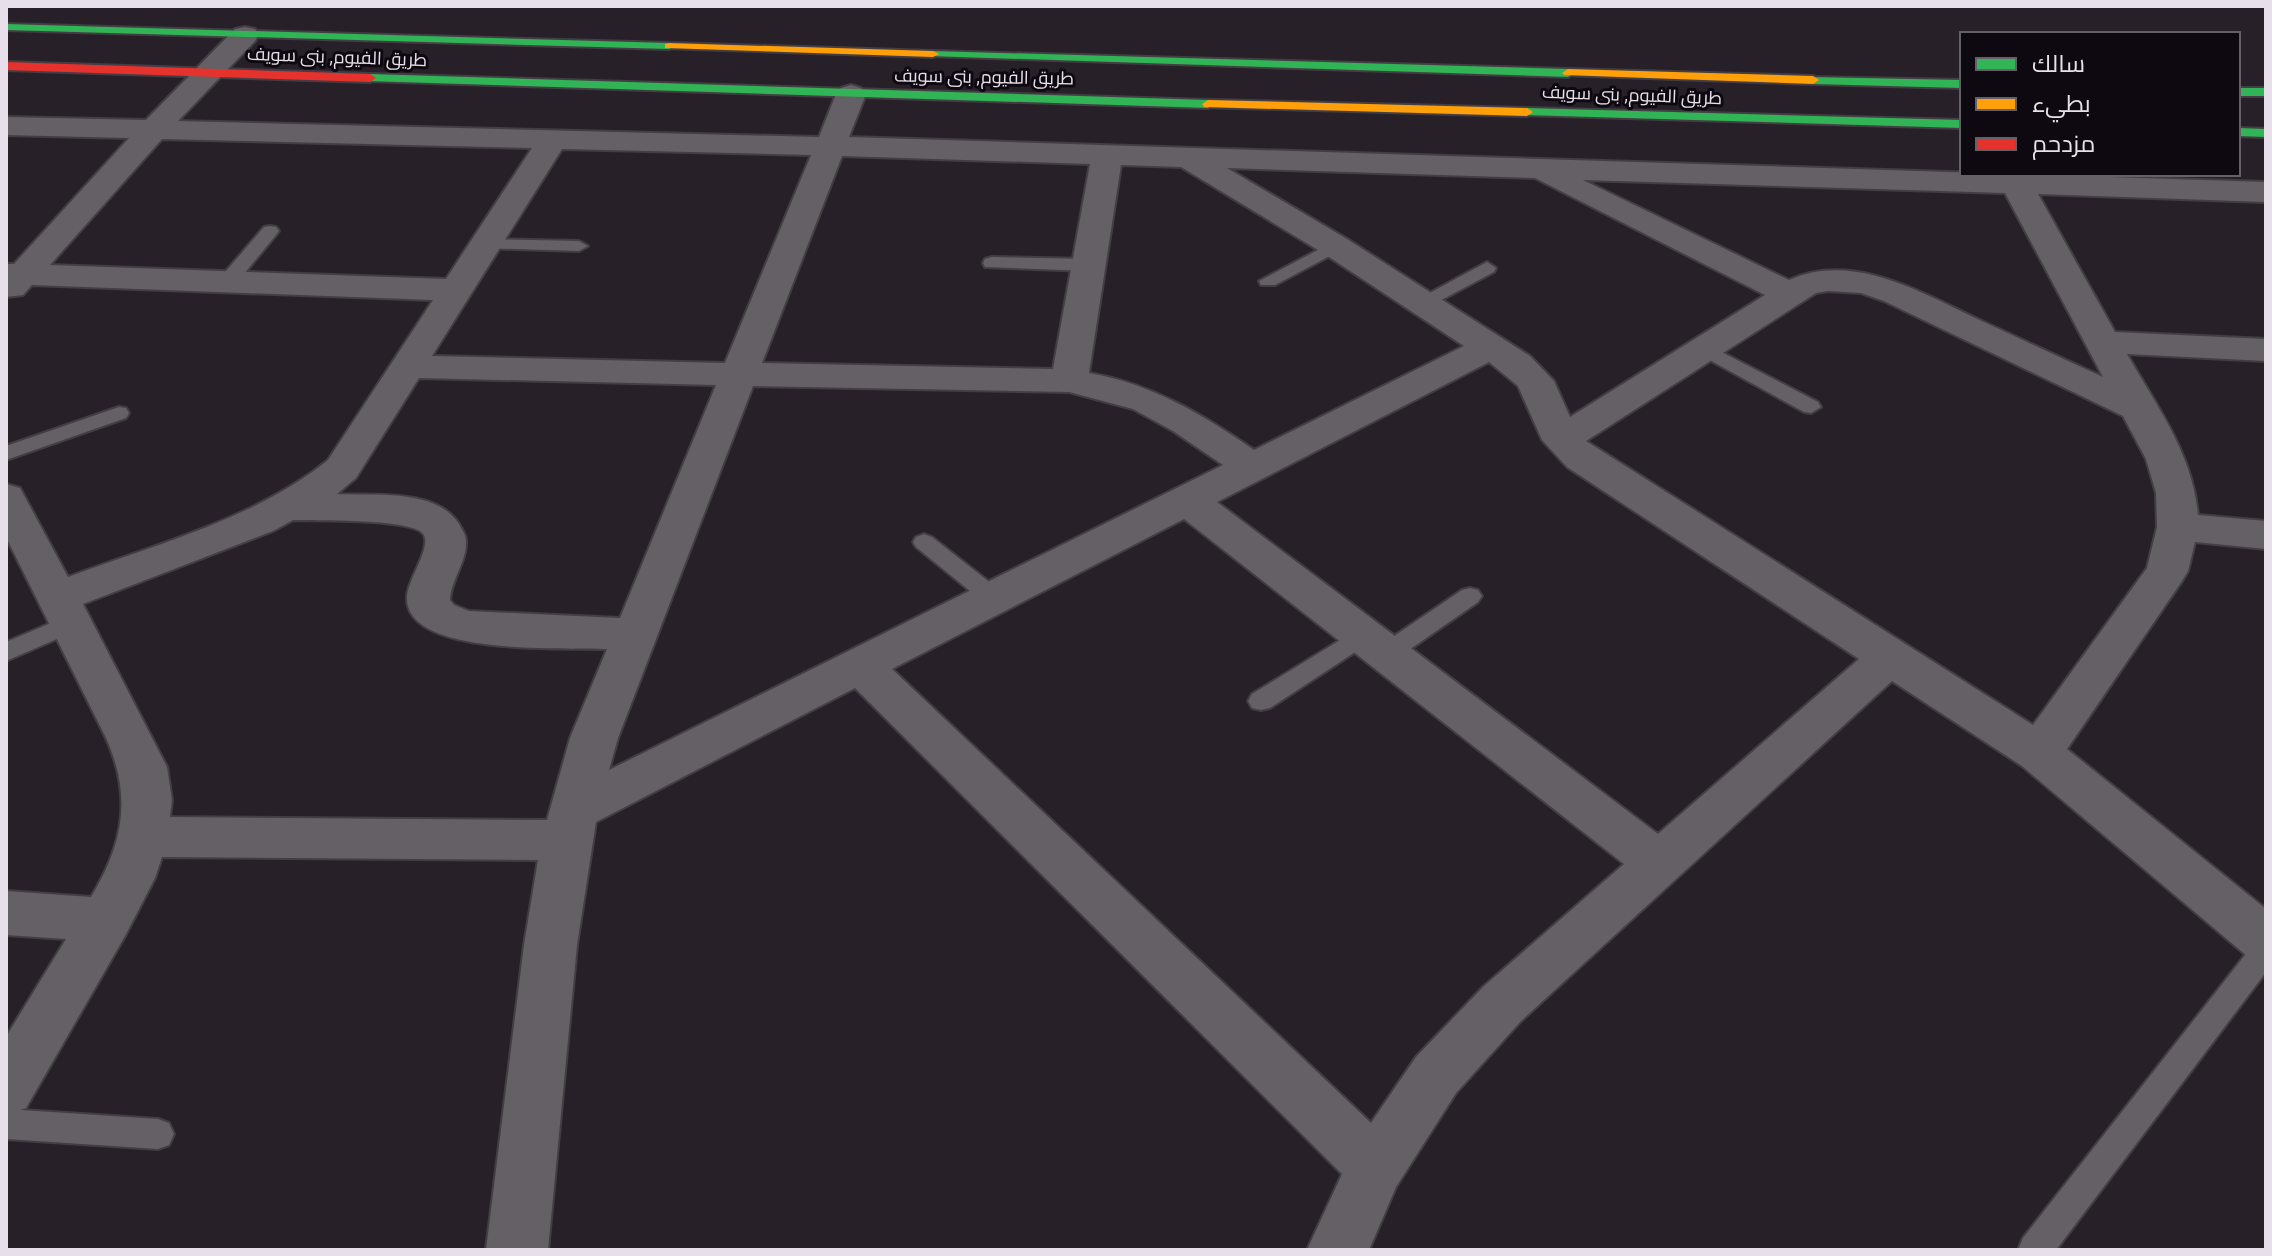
<svg xmlns="http://www.w3.org/2000/svg" width="2272" height="1256" viewBox="0 0 2272 1256" font-family="Ubuntu,Cairo,sans-serif">
	<style>
		.lines { fill: none; stroke-linecap: round; stroke-linejoin: round }
		.lane-casing { stroke: #433d44; stroke-width: 4 }
		.street-casing { stroke: #433d44; stroke-width: 4 }
		.fast-casing { stroke: #433d44; stroke-width: 4 }
		.slow-casing { stroke: #433d44; stroke-width: 4 }
		.jam-casing { stroke: #433d44; stroke-width: 4 }
		.lane { fill: #646065; fill-rule: evenodd }
		.street { fill: #646065; fill-rule: evenodd }
		.fast { fill: #30b455; fill-rule: evenodd }
		.slow { fill: #ff9f0a; fill-rule: evenodd }
		.jam { fill: #e5322d; fill-rule: evenodd }
		.labels { text-anchor: middle; stroke-width: 6; stroke-linejoin: round; paint-order: stroke }
		.far-street-label { font-size: 18px; fill: #e7dfe9; stroke: #0e0910 }
	</style>
	<rect width="100%" height="100%" fill="#272028"/>
	<g class="lines">
		<defs>
			<g id="lane">
				<path d="M270 226 276 227 279 231 276 235 234 286H220L218 282 220 278 264 227Z"/>
				<path d="M487 239 579 241 588 246 579 251 481 248 478 244 481 240Z"/>
				<path d="M1335 241 1341 242 1344 246 1341 250 1275 285H1261L1259 281Z"/>
				<path d="M992 257 1088 259 1097 265 1088 271 985 267 983 263 985 259Z"/>
				<path d="M1487 262 1496 268 1494 272 1430 306 1423 308 1413 302Z"/>
				<path d="M1704 343 1818 402 1821 407 1811 413 1804 412 1697 353 1694 349Z"/>
				<path d="M119 407 126 408 129 413 126 418 6 460V446Z"/>
				<path d="M924 534 932 537 1002 592 1006 598 1002 604 994 606 986 604 916 547 913 542 916 537Z"/>
				<path d="M1470 588 1478 590 1482 596 1478 602 1396 659 1387 662 1378 659 1375 653 1378 647 1462 590Z"/>
				<path d="M72 614 80 617 84 623 80 629 6 661V642Z"/>
				<path d="M1363 626 1372 629 1375 635 1372 641 1270 708 1261 710 1252 708 1248 701 1252 694Z"/>
				<path d="M2266 938V972L2056 1250H2018L2023 1238 2256 941Z"/>
				<path d="M6 1109 158 1119 169 1123 174 1134 169 1145 158 1149 6 1139Z"/>
			</g>
			<path id="street" d="M245 27 255 29 259 35 255 41 178 121 819 137 836 94 841 88 851 85 861 88 866 94 849 137 2266 182V202L2038 194 2115 332 2266 339V361L2127 354C2156 405 2193 454 2198 515L2266 521V549L2195 542 2188 571 2182 581 2067 749 2266 909V963L2247 956 2022 766 1892 681 1521 1021 1456 1093 1396 1187 1369 1250H1307L1342 1174 855 688 596 822 577 945 548 1250H486L524 945 538 860 162 857 155 878 125 936 26 1108 6 1115V1037L66 939 6 935V891L91 897C124 843 132 796 106 738L6 537V484L20 488 68 577C156 544 255 519 328 460L433 300 32 285 23 295 6 297V264H14L129 138 6 135V117L146 120 235 29ZM162 139 532 148 446 279 50 265ZM562 149 811 155 725 363 432 356ZM842 156 1090 164 1053 369 762 363ZM1121 165 1181 167 1323 253 1464 346 1254 450C1202 414 1152 384 1089 373ZM1227 168 1535 178 1765 295 1570 417 1554 381 1530 356 1347 239ZM1583 180 2005 193 2103 377C2064 359 2025 341 1986 323 1927 296 1855 250 1789 280ZM1828 291 1861 293 1884 301 2123 416 2146 459 2156 493 2157 527 2147 568 2033 725 1586 441 1816 293ZM1489 362 1518 386 1542 440 1567 467 1859 659 1658 834 1217 502ZM419 378 716 385 620 618 469 611 454 605 450 600C451 579 467 562 466 541 466 534 462 530 459 524 436 488 374 496 337 494L356 478ZM753 386 1069 392 1133 409 1173 431 1223 465 609 770 618 738ZM1184 519 1624 864 1483 987 1416 1057 1371 1123 892 669ZM293 520C314 521 416 518 424 535 431 550 406 581 407 599 408 657 567 647 607 649L570 738 547 820 170 817 172 800 167 767 83 604 273 531Z"/>
			<g id="fast">
				<path d="M6 24 669 43 675 46 669 49 6 30Z"/>
				<path d="M933 51 1568 69 1574 73 1568 77 929 56 927 54Z"/>
				<path d="M370 74 1208 100 1214 104 1208 108 366 81 364 78Z"/>
				<path d="M1809 77 1962 80V88L1813 84 1807 80Z"/>
				<rect x="2238" y="88" width="28" height="8"/>
				<path d="M1527 108 1962 120V128L1523 115 1521 112Z"/>
				<path d="M2238 128 2266 129V137L2238 136Z"/>
			</g>
			<g id="slow">
				<path d="M669 43 933 51 939 54 933 57 665 48V44Z"/>
				<path d="M1568 69 1813 76 1819 80 1813 84 1564 75 1562 73Z"/>
				<path d="M1208 100 1527 108 1533 112 1527 116 1204 107 1202 104Z"/>
			</g>
			<path id="jam" d="M6 62 370 74 376 78 370 82 6 70Z"/>
		</defs>
		<use href="#lane" class="lane-casing"/>
		<use href="#street" class="street-casing"/>
		<use href="#fast" class="fast-casing"/>
		<use href="#slow" class="slow-casing"/>
		<use href="#jam" class="jam-casing"/>
		<use href="#lane" class="lane"/>
		<use href="#street" class="street"/>
		<use href="#fast" class="fast"/>
		<use href="#slow" class="slow"/>
		<use href="#jam" class="jam"/>
	</g>
	<g class="labels">
		<g class="far-street-label">
			<text transform="translate(337 57) rotate(2)" y="6">طريق الفيوم, بنى سويف</text>
			<text transform="translate(984 77) rotate(1)" y="6">طريق الفيوم, بنى سويف</text>
			<text transform="translate(1632 95) rotate(2)" y="6">طريق الفيوم, بنى سويف</text>
		</g>
	</g>
	<rect width="2272" height="1256" fill="none" stroke="#e7dfe9" stroke-width="16"/>
	<rect x="1960" y="32" width="280" height="144" fill="#0e0910" stroke="#655f67" stroke-width="2"/>
	<rect x="1976" y="58" width="40" height="12" fill="#30b455" stroke="#655f67" stroke-width="2"/>
	<text x="2032" y="72" font-size="24" fill="#e7dfe9">سالك</text>
	<rect x="1976" y="98" width="40" height="12" fill="#ff9f0a" stroke="#655f67" stroke-width="2"/>
	<text x="2032" y="112" font-size="24" fill="#e7dfe9">بطيء</text>
	<rect x="1976" y="138" width="40" height="12" fill="#e5322d" stroke="#655f67" stroke-width="2"/>
	<text x="2032" y="152" font-size="24" fill="#e7dfe9">مزدحم</text>
</svg>
